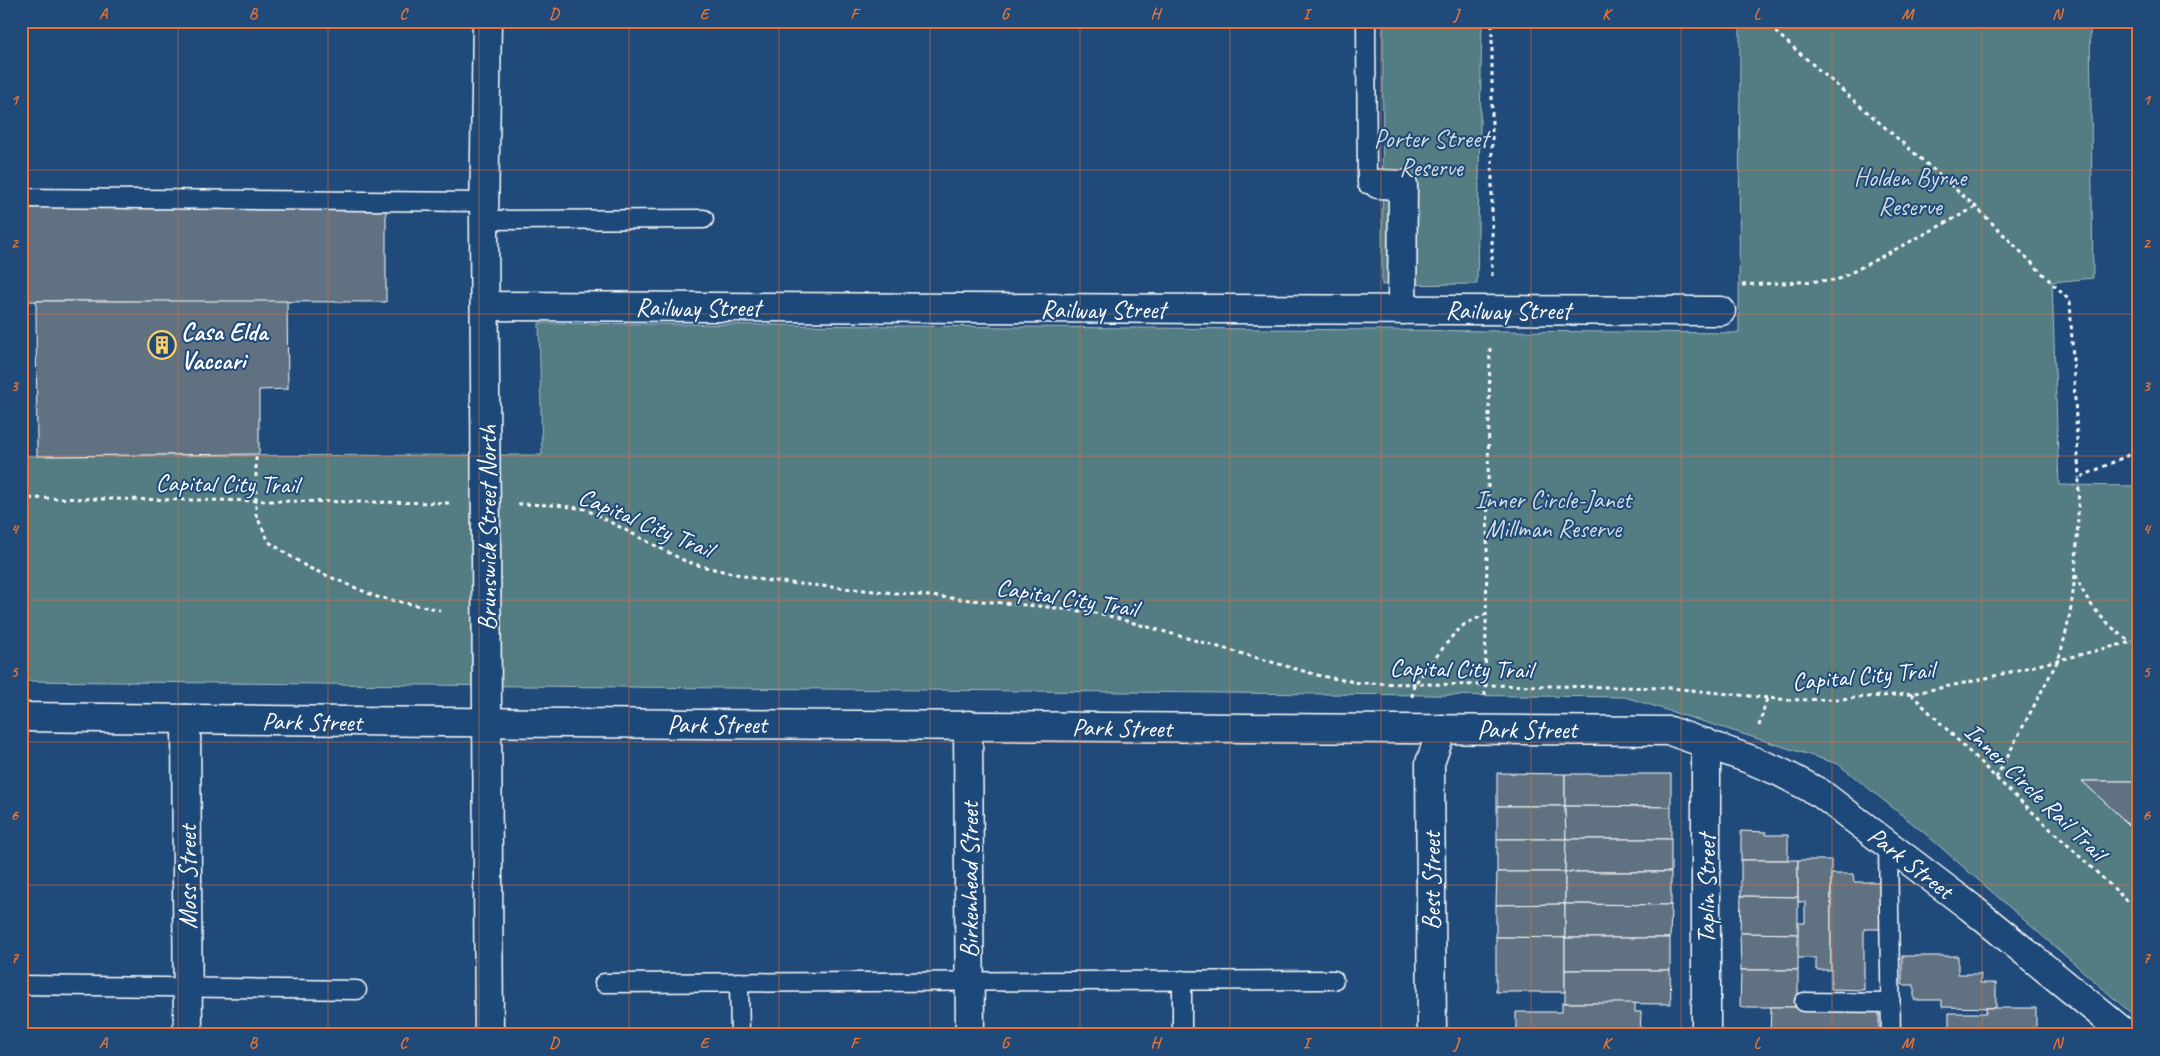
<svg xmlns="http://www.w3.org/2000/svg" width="2160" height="1056" viewBox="0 0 2160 1056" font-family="Caveat,sans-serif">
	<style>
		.green { fill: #537c83; stroke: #a9bec1 }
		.building { fill: #607181; stroke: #fff }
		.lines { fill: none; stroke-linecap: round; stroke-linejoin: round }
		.lane-casing { stroke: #fff; stroke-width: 21 }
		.street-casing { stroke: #fff; stroke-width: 31 }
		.path { stroke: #fff; stroke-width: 3; stroke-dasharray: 4 4; stroke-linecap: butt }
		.lane { stroke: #1f4a7a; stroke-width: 18 }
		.street { stroke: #1f4a7a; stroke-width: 28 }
		.grid { fill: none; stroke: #eb7230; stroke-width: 1; stroke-opacity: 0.55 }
		.labels { text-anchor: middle; stroke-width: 4; stroke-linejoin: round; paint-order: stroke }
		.park-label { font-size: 25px; fill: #d4dee0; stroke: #1f4a7a }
		.street-label { font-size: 25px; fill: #fff; stroke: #1f4a7a }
		.poi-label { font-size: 25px; font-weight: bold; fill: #fff; stroke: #1f4a7a; text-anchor: start }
		.neatline { fill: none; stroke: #eb7230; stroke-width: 2 }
		.grid-label { font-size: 16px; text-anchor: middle; font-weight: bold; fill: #eb7230 }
	</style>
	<rect width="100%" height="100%" fill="#1f4a7a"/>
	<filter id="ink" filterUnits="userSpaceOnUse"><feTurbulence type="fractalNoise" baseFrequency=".02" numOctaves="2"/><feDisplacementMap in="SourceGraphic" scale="10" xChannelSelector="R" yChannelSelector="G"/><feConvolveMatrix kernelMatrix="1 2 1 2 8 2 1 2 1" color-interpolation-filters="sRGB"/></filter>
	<g filter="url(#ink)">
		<g class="green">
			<path d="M1383 21H1482L1477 284 1382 285Z"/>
			<path d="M1740 21H2090L2093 278 2052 282 2059 485 2139 486V781H2082L2139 834V1020L1922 831 1838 764 1625 697 21 681V456L542 455 539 323 1739 333Z"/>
		</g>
		<g class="building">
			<path d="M386 205V302L21 301V206Z"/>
			<path d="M36 301H287L288 389 259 390V454L37 456Z"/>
			<path d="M1497 773 1565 774V806H1497Z"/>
			<path d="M1565 774H1671V807L1565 806Z"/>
			<path d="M2082 781H2139L2138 833Z"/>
			<path d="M1497 806H1565L1566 839H1497Z"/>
			<path d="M1565 806 1671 807V839H1566Z"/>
			<path d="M1741 831 1766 832V835H1788V860H1741Z"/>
			<path d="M1497 839H1566L1565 872H1497Z"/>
			<path d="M1566 839H1671V872H1565Z"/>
			<path d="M1741 860H1798V897L1741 896Z"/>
			<path d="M1798 860H1831V970H1816V958H1797L1798 923H1805V902H1798Z"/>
			<path d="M1497 872H1565V904L1496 905Z"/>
			<path d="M1565 872H1671V905L1565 904Z"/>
			<path d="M1831 874H1853L1854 882H1880V929H1864V990L1831 989Z"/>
			<path d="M1741 896 1798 897V934L1740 933Z"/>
			<path d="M1565 904V938L1496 937V905Z"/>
			<path d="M1565 904 1671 905 1670 938H1565Z"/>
			<path d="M1740 933 1798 934V970H1741Z"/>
			<path d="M1496 937 1565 938V992H1496Z"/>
			<rect x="1565" y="938" width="105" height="32"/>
			<path d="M1902 956H1958V974H1981L1980 983H1996V1008L1942 1007V1000H1914V985H1902Z"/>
			<path d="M1565 970H1670L1671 1004 1565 1003Z"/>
			<path d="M1741 970H1798V1007H1740Z"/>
			<path d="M1562 1003H1635V1012H1641L1640 1035H1516V1012H1562Z"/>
			<path d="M1771 1007H1879V1035H1770Z"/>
			<path d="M1986 1008H2036V1031H2028V1035H1949V1013H1986Z"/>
		</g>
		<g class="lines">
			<defs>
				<g id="lane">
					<path d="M1366 21 1367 184H1378"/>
					<path d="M21 198 484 202"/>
					<path d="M484 220 704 219"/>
					<path d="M1888 844 1891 1035"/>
					<path d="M1182 980V1035"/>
					<path d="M739 982 740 1035"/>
					<path d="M604 983 1334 980"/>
					<path d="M21 985 357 990"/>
					<path d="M1804 1002 1890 1003"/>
				</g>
				<g id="street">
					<path d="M487 21 484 220 489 1035"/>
					<path d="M1378 184 1403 185 1402 310"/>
					<path d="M485 306 1721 311"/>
					<path d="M21 717 440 722 1670 731 1749 759 1780 772 1820 793 1970 907 2127 1035"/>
					<path d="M186 719 188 1035"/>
					<path d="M968 725 970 1035"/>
					<path d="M1706 743V1035"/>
					<path d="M1432 1035 1430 763 1442 729"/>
				</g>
			</defs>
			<use href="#lane" class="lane-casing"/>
			<use href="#street" class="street-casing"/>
			<g class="path">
				<path d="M1763 21 1976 207 2070 301 2079 478"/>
				<path d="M1492 276V21"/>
				<path d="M1742 285 1837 280 1976 207"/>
				<path d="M256 457V515L269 542 307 567 377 597 440 610"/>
				<path d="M21 498 452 503"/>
				<path d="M518 504 556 505 585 509 683 560 701 566 762 580 800 584 1047 607 1102 614 1321 676 1360 683 1671 688 1788 700 1839 699 1910 694 1974 681 2139 640"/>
				<path d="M2076 575C2086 604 2106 625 2131 642"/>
				<path d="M1911 694 1996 778 2139 912"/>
				<path d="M1485 696 1490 344"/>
				<path d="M1412 697 1414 685 1454 634 1465 624 1486 614"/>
				<path d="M1759 726 1767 698"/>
				<path d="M1996 778 2058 660C2078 602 2077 539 2079 478L2139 450"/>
			</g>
			<use href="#lane" class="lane"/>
			<use href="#street" class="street"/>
		</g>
	</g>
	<path class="grid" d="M178 21V1035M328 21V1035M479 21V1035M629 21V1035M779 21V1035M930 21V1035M1080 21V1035M1230 21V1035M1381 21V1035M1531 21V1035M1681 21V1035M1832 21V1035M1982 21V1035M21 170H2139M21 314H2139M21 456H2139M21 600H2139M21 742H2139M21 885H2139"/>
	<defs>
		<symbol id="building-ring" viewBox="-11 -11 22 22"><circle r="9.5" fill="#1f4a7a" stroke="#ffd166" stroke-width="1.5"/><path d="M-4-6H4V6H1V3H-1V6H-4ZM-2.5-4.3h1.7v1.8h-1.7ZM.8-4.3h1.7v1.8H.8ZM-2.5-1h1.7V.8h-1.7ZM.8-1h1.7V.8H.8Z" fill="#ffd166"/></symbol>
	</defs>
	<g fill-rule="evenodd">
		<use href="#building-ring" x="146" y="329" width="32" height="32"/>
	</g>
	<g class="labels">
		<g class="park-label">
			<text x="1431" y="147">Porter Street<tspan x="1431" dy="29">Reserve</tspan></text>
			<text x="1910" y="186">Holden Byrne<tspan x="1910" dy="29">Reserve</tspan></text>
			<text x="1553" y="508">Inner Circle-Janet<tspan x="1553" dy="29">Millman Reserve</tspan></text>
		</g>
		<g class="street-label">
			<text x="698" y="316">Railway Street</text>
			<text x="1103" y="318">Railway Street</text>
			<text x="1508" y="319">Railway Street</text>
			<text transform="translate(227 483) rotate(1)" y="9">Capital City Trail</text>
			<text transform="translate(646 522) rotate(23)" y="9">Capital City Trail</text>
			<text transform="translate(487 528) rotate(-90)" y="9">Brunswick Street North</text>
			<text transform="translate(1067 597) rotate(9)" y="9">Capital City Trail</text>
			<text transform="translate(1461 668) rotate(1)" y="9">Capital City Trail</text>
			<text transform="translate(1863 675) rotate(-5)" y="9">Capital City Trail</text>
			<text transform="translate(312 721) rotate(1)" y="9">Park Street</text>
			<text x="717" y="733">Park Street</text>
			<text transform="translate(1122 727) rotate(1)" y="9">Park Street</text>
			<text x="1527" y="738">Park Street</text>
			<text transform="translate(2036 791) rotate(44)" y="9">Inner Circle Rail Trail</text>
			<text transform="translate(1911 862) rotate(38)" y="9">Park Street</text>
			<text transform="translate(187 877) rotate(-90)" y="9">Moss Street</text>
			<text transform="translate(969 880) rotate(-90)" y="9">Birkenhead Street</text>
			<text transform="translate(1431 881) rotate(-90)" y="9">Best Street</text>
			<text transform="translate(1706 889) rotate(-90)" y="9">Taplin Street</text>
		</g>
		<g class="poi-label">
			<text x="181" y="340">Casa Elda<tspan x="181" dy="29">Vaccari</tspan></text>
		</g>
	</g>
	<rect width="2160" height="1056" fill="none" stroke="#1f4a7a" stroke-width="55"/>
	<rect x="28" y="28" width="2104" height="1000" class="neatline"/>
	<g class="grid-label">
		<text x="103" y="19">A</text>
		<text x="253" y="19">B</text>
		<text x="403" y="19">C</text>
		<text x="554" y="19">D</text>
		<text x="704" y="19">E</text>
		<text x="854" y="19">F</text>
		<text x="1005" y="19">G</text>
		<text x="1155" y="19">H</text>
		<text x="1306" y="19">I</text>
		<text x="1456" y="19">J</text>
		<text x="1606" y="19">K</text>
		<text x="1757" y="19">L</text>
		<text x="1907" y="19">M</text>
		<text x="2057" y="19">N</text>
		<text x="14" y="105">1</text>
		<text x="2146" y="105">1</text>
		<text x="14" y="248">2</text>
		<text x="2146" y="248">2</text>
		<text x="14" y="391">3</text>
		<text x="2146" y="391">3</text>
		<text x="14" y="534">4</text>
		<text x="2146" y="534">4</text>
		<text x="14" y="677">5</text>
		<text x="2146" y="677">5</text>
		<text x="14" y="820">6</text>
		<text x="2146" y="820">6</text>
		<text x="14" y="963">7</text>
		<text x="2146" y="963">7</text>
		<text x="103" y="1048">A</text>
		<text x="253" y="1048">B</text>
		<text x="403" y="1048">C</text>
		<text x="554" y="1048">D</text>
		<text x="704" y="1048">E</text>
		<text x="854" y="1048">F</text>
		<text x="1005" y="1048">G</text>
		<text x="1155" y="1048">H</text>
		<text x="1306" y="1048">I</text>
		<text x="1456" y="1048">J</text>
		<text x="1606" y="1048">K</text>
		<text x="1757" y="1048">L</text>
		<text x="1907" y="1048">M</text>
		<text x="2057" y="1048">N</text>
	</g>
</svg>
